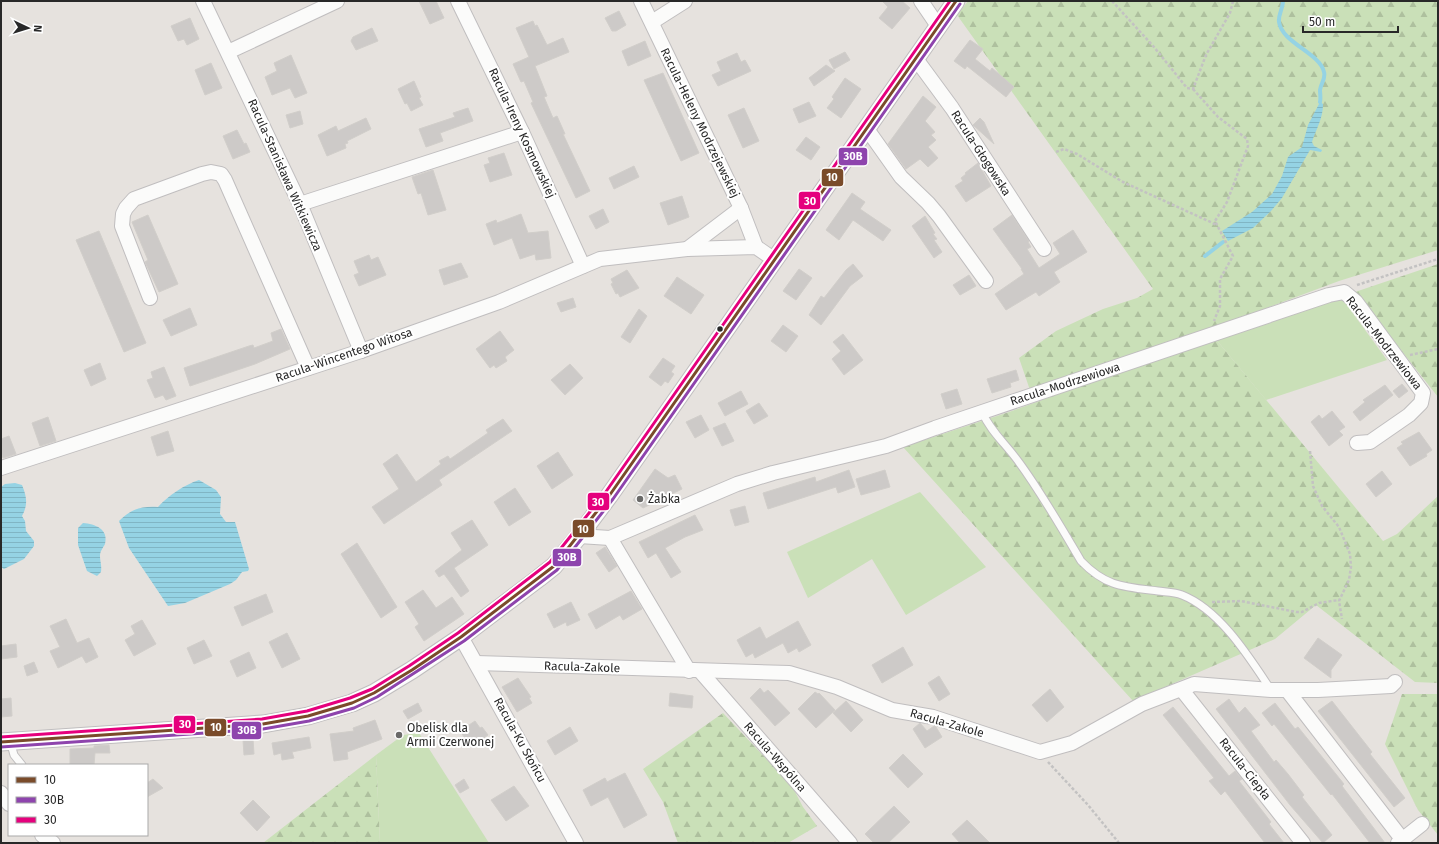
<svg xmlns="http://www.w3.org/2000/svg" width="1439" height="844" viewBox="0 0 1439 844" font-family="'Fira Sans',sans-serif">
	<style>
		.grass { fill: #cae0b8 }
		.forest { fill: url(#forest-firs) }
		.water { fill: url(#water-rules) }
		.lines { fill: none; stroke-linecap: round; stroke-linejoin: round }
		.stream { stroke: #95d3e4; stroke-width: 4 }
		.building { fill: #cdcac8; stroke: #d1ceca }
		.service-casing { stroke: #c0bebf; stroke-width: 9 }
		.minor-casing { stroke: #c0bebf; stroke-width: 16 }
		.tertiary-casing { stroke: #c0bebf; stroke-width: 19 }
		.path { stroke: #c3c2c2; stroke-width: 2.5; stroke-dasharray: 3 2; stroke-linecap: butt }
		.service { stroke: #fbfbfa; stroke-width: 7 }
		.minor { stroke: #fbfbfa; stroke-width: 14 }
		.tertiary { stroke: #fbfbfa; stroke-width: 17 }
		.bus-1-casing { stroke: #fff; stroke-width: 6 }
		.bus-2-casing { stroke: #fff; stroke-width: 6 }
		.bus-3-casing { stroke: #fff; stroke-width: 6 }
		.bus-1 { stroke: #7a4b2a; stroke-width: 3 }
		.bus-2 { stroke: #8e44ad; stroke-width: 3 }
		.bus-3 { stroke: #e5007d; stroke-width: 3 }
		.bus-dot { fill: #282828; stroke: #fff; stroke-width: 1.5 }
		.poi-dot { fill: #6a6968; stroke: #fff; stroke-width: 1.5 }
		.labels { text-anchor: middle; stroke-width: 4; stroke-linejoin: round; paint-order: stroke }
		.street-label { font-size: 12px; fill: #282828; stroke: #fff }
		.poi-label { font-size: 12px; fill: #282828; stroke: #fff; text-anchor: start }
		.line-badge { stroke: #fff; stroke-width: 1.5 }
		.badge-label { font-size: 11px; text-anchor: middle; font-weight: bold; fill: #fff }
	</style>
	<defs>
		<pattern id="forest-firs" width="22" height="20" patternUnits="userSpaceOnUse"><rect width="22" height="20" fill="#cae0b8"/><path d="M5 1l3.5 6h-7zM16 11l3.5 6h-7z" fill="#aec09e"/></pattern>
		<pattern id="water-rules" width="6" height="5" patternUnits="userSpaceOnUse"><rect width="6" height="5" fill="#95d3e4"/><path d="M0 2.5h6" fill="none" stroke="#80b5c4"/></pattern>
	</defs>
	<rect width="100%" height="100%" fill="#e6e2de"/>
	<g class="grass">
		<path d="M1341 297 1387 360 1266 400 1214 337Z"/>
		<path d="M920 492 986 567 906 615 872 559 808 598 787 552Z"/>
		<path d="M419 733 489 843H380L376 755 403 735Z"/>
	</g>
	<g class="forest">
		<path d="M968 1H1438V250L1339 281 1032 396 1019 358 1056 331 1103 309 1137 298 1153 289 957 15Z"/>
		<path d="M1438 264V397L1355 292Z"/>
		<path d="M1214 337 1383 541 1397 534 1438 496V683L1415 682 1316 605 1275 639 1133 701 903 447 1009 412Z"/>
		<path d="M1402 694H1438V835L1418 810 1385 744Z"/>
		<path d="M723 713 792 786 803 807 817 826 788 843H678L663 802 643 769Z"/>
		<path d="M376 755 380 843H263Z"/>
	</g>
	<g class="water">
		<path d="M1320 102 1323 104C1323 119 1316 129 1312 142L1314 146 1322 150 1321 152 1310 150 1282 198 1271 211 1253 228 1228 241 1222 231 1252 212 1272 194 1282 176 1288 157 1302 147 1308 125Z"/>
		<path d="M199 480 216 490 221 497 220 514 226 522H235L249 569 248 571 242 572 236 580 230 584 185 603 168 606 129 548 119 521C131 509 141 506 158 507 169 495 184 485 199 480Z"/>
		<path d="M15 483 22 485C27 497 28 505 22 516L25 521 26 531 34 541V546L24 559 4 569 1 567V487L5 484Z"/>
		<path d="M83 523C95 524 109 529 105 544 103 548 100 551 100 556 100 561 102 566 101 572L97 576 87 571 78 545V528Z"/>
	</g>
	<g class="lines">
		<g class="stream">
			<path d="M1283 1C1283 8 1278 15 1279 22 1282 43 1320 53 1324 72 1326 78 1321 83 1320 90 1320 94 1321 98 1320 102"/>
			<path d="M1205 256 1223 242"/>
		</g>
	</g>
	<g class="building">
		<path d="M419 1H436L444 18 430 24Z"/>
		<path d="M882 1H902L910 8 892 29 879 18 888 7Z"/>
		<path d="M619 11 626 25 616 31H612L605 18Z"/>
		<path d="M190 18 199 39 187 45 184 39 178 41 171 26Z"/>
		<path d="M533 21 535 26 537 25 547 45 563 38 569 52 535 66 547 96 544 97 553 118 557 116 565 134H563L590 191 576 198 531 103 533 102 524 81 521 82 513 64 529 57 516 28Z"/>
		<path d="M372 28 378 41 356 50 351 41 353 37Z"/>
		<path d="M970 40 983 49 975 59 990 71 992 68 1014 87 1006 97 967 66 965 69 954 61Z"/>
		<path d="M645 41 651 56 628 66 622 51Z"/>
		<path d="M845 52 850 60 834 69 829 60Z"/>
		<path d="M737 53 741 62 745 60 751 71 718 86 712 75 721 71 717 62Z"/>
		<path d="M291 55 307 93 295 98 290 88 272 95 265 77 277 71 274 63Z"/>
		<path d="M211 63 222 88 205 95 195 70Z"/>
		<path d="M826 65 835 71 814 86 809 78Z"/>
		<path d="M663 73 699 153 681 161 644 80Z"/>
		<path d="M845 78 861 89 841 118 827 108 834 99 832 97Z"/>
		<path d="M414 81 421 97 419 98 423 105 411 111 407 103 405 104 398 89Z"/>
		<path d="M923 96 936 107 925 121 935 132 931 135 936 140 928 147 938 158 928 167 920 159 906 169 888 144Z"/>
		<path d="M809 102 816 116 799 123 793 109Z"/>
		<path d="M468 108 473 121 440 133 443 141 426 147 419 129 455 117 453 113Z"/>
		<path d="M744 108 759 141 743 148 728 115Z"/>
		<path d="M300 111 303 124 290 128 286 115Z"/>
		<path d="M366 118 371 129 347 141 348 143 345 144 346 148 327 156 318 135 336 126 338 131Z"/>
		<path d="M980 118 984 122 994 144 973 125Z"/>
		<path d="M237 130 244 144 246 143 250 152 233 159 223 136Z"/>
		<path d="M806 137 820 147 811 160 796 150Z"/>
		<path d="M504 153 512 175 490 182 484 165 490 163 488 158Z"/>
		<path d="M978 163 991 186 966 202 955 186 963 181 961 178 966 174 965 173Z"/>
		<path d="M634 166 639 177 614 189 609 178Z"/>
		<path d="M433 170 446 210 428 215 421 193 418 194 412 177Z"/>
		<path d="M852 193 865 202 860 209 891 230 883 241 853 220 839 240 826 230Z"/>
		<path d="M682 196 689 217 668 225 660 203Z"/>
		<path d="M603 209 609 222 596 229 589 216Z"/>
		<path d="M521 214 528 233 548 231 551 258 536 260 535 254 520 259 512 238 494 245 486 224 496 220 497 223Z"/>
		<path d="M148 215 178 284 159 292 145 262 148 260 132 222Z"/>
		<path d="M1012 215 1029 241 1028 242 1031 247 1027 249 1039 268 1060 254 1053 243 1073 230 1087 252 1054 272 1060 282 1039 296 1036 292 1006 310 995 294 1024 274 1021 269H1022L993 229Z"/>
		<path d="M925 216 935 233 933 234 937 239 934 240 942 252 934 258 912 226Z"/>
		<path d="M99 231 146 343 124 352 76 240Z"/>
		<path d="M369 255 371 260 378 257 386 275 359 286 354 275 359 273 354 261Z"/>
		<path d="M461 263 468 277 444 285 439 270Z"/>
		<path d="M853 264 863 276 850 286 821 325 809 315 821 296 824 298 846 270Z"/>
		<path d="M799 269 812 278 796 300 783 291Z"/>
		<path d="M627 270 639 288 620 297 618 293 616 294 611 284 613 283 611 279Z"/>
		<path d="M969 275 976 286 960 295 953 285Z"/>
		<path d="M677 277 704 295 691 314 664 296Z"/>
		<path d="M573 298 576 307 561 312 557 303Z"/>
		<path d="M190 308 197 325 171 336 163 320Z"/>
		<path d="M639 309 647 316 630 343 621 337Z"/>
		<path d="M783 325 798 336 786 352 771 341Z"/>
		<path d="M281 329 290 349 255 364 190 386 184 368 249 346 253 345 254 348 273 341 271 333Z"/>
		<path d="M500 331 514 350 505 357 507 361 496 368 494 365 490 368 476 349Z"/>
		<path d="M843 334 863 360 844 375 832 359 841 351 833 342Z"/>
		<path d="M663 358 675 366 671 372 674 374 668 383 665 381 661 386 649 377Z"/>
		<path d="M100 363 106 379 91 386 84 370Z"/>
		<path d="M570 364 583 378 565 395 551 380Z"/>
		<path d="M164 367 176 396 166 400 163 395 155 398 147 380 153 378 151 372Z"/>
		<path d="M1016 370 1019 380 1010 383 1011 387 992 393 987 379Z"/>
		<path d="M1402 384 1408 391 1399 398 1393 391Z"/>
		<path d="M1385 385 1393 395 1360 421 1353 412 1365 402 1363 400Z"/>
		<path d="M957 389 962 404 946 409 941 394Z"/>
		<path d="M741 391 748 404 725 416 718 403Z"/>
		<path d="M759 403 768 416 754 424 746 411Z"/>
		<path d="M1332 411 1345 427 1339 431 1343 435 1329 446 1311 422 1319 415 1322 419Z"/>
		<path d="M701 415 709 430 695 438 686 422Z"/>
		<path d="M48 417 56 441 40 446 32 423Z"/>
		<path d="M503 419 512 431 439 480 442 485 384 524 372 507 399 489 383 464 397 454 416 482 441 464 439 461 448 456 450 459 488 433 486 430Z"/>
		<path d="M725 423 734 441 722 446 713 428Z"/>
		<path d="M168 431 174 451 157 456 151 437Z"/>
		<path d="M1419 432 1432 450 1426 454 1427 456 1410 466 1397 448 1403 444 1401 442Z"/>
		<path d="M9 436 16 454 3 458 1 452V439Z"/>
		<path d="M558 452 573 475 552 489 537 466Z"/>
		<path d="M655 469 668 478 675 475 682 489 643 508 633 500Z"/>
		<path d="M849 470 855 487 838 493 836 487 768 509 763 493 815 477 816 482Z"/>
		<path d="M885 470 890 487 861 495 856 479Z"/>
		<path d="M1382 471 1392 484 1376 497 1366 484Z"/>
		<path d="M515 488 531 512 509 526 494 502Z"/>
		<path d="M745 506 749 522 735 526 730 510Z"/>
		<path d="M695 515 703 530 685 537 665 548 681 572 671 578 656 553 648 558 639 542Z"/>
		<path d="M472 520 488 545 454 568 469 591 461 597 444 574 439 577 435 571 462 550 451 533Z"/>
		<path d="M357 543 397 607 381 618 341 554Z"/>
		<path d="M605 547 617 566 609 572 596 553Z"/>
		<path d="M423 590 436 608 452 597 464 614 424 641 415 627 419 624 405 602Z"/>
		<path d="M631 591 642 609 623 620 620 615 596 629 588 614Z"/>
		<path d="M266 594 273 612 242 626 234 607Z"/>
		<path d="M571 602 580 620 567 626 566 622 554 628 547 614Z"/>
		<path d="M66 619 77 643 89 638 98 657 86 663 82 656 58 668 50 651 60 647 50 626Z"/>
		<path d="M142 620 156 644 134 656 125 640 135 634 131 626Z"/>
		<path d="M798 621 811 645 799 652 797 648 788 653 783 643 755 658 753 653 746 657 737 640 760 627 766 639Z"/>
		<path d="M287 633 300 659 282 668 269 642Z"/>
		<path d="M1318 638 1342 655 1331 670V678L1304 658Z"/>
		<path d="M204 640 212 656 194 664 187 648Z"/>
		<path d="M16 644 17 657 1 659V646Z"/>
		<path d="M903 647 913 665 882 683 872 665Z"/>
		<path d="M249 652 256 668 237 677 230 661Z"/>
		<path d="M34 662 38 672 27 676 24 666Z"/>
		<path d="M939 676 950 694 939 701 928 683Z"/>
		<path d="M518 678 531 697 529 698 532 703 517 712 502 687Z"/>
		<path d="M760 688 764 693 768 690 790 713 775 726 750 698Z"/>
		<path d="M1050 689 1064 707 1047 722 1032 705Z"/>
		<path d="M815 692 818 694 819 693 835 710 816 728 798 709Z"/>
		<path d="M670 693 693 696 692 708 669 706Z"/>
		<path d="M11 698 12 716 1 717V699Z"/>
		<path d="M1229 699 1239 713 1245 707 1260 725 1251 731 1254 735 1274 762 1276 760 1288 774 1304 795 1302 797 1332 835 1323 843 1290 805 1216 709Z"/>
		<path d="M846 701 863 720 851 732 833 713Z"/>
		<path d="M1332 701 1372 752 1370 754 1405 798 1394 807 1318 711Z"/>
		<path d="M418 703 422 711 408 719 403 711Z"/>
		<path d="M1275 703 1295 729 1298 727 1344 784 1342 786 1385 843H1370L1332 794 1331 795 1274 724 1272 726 1262 713Z"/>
		<path d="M1173 707 1229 776 1235 771 1242 779 1239 781 1271 822 1269 824 1284 843H1265L1225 791 1221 795 1209 781 1214 778 1163 715Z"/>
		<path d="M375 720 382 739 347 752 348 759 334 761 330 734 354 731 353 728Z"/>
		<path d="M475 721 480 728 482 727 488 735 471 747 460 731Z"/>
		<path d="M920 723 927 731 934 726 936 727 942 737 925 748 913 729Z"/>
		<path d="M570 727 578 741 555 755 547 741Z"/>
		<path d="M309 737 311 748 292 752 294 758 282 760 281 753 274 755 272 743Z"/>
		<path d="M253 739 254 754 244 755 243 740Z"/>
		<path d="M109 745 110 753H95L94 765H70V749L94 748V746Z"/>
		<path d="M903 754 923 774 908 788 889 768Z"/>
		<path d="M625 773 647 815 624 828 608 797 591 806 583 790 605 778 607 782Z"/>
		<path d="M153 779 163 788 147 797V783Z"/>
		<path d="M464 779 469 788 460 793 455 785Z"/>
		<path d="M514 786 529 806 506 821 491 800Z"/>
		<path d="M253 800 270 817 257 831 240 813Z"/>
		<path d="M894 806 910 822 888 843H874L865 834Z"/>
		<path d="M967 820 990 843H960L952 834Z"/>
	</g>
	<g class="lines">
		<defs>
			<g id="service">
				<path d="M982 412C991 432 1005 443 1018 461 1041 492 1061 527 1081 561 1106 587 1124 587 1158 591 1165 592 1175 592 1182 595 1220 610 1249 657 1271 690"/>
				<path d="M10 741 14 755 22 765"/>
			</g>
			<g id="minor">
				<path d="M203 1 300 204 361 351"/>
				<path d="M458 1 522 132 583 266"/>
				<path d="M641 1 741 208 756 247"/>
				<path d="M921 1 938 26"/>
				<path d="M652 22 685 1"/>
				<path d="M228 52 337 1"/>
				<path d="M916 59 952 108 1044 249"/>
				<path d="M867 129 901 177 928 203 939 216 986 281"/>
				<path d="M300 204 522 132"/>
				<path d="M687 249 741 208"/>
				<path d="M150 298 122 226 123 214 126 208 134 199 202 174 211 172 221 174 225 180 308 368"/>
				<path d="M1 468 361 351 499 302 600 259 687 249 756 247 775 260"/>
				<path d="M579 536 610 538 737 484 773 473 886 446 935 428 1329 295 1344 292 1356 302 1423 393 1421 403 1409 415 1370 442 1357 443"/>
				<path d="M610 538 689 671"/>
				<path d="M461 637 576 843"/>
				<path d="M476 663 789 673 837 687 892 710 933 717 1040 752 1072 743 1142 704 1194 684 1271 690H1318L1391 686 1395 682"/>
				<path d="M700 671 850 843"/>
				<path d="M1182 690 1303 843"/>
				<path d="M1287 690 1402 839"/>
				<path d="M1 793 9 804"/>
				<path d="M42 835 53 843"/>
				<path d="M1398 843 1422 824"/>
			</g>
			<path id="tertiary" d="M1 742 263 724 308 716 352 703 374 693 412 670 461 637 539 578 554 566 579 536 609 496 956 1"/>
		</defs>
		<use href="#service" class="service-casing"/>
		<use href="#minor" class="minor-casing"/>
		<use href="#tertiary" class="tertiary-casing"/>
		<g class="path">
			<path d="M1112 1 1154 47 1187 88 1193 89 1206 55 1230 13 1233 1"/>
			<path d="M1193 89 1218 117 1247 139 1248 146 1227 202 1215 221 1233 256 1220 279V306L1214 321"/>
			<path d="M1056 152 1064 149 1077 154 1123 182 1217 225"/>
			<path d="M1357 285 1438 259"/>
			<path d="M1410 355 1438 349"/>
			<path d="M1310 451 1313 486 1322 506 1339 527 1350 554 1351 567 1349 580 1339 601 1342 619"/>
			<path d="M1212 602 1241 601 1296 612H1302L1319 603 1339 600"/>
			<path d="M1048 762 1088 805 1119 843"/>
		</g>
		<use href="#service" class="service"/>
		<use href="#minor" class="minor"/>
		<use href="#tertiary" class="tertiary"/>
		<defs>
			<path id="bus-1" d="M1 742 263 724 308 716 352 703 374 693 412 670 461 637 554 566 609 496 956 1"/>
			<path id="bus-2" d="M1 747 263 729 309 721 354 708 377 697 464 641 557 570 613 499 960 4"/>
			<path id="bus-3" d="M1 737 262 719 307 711 350 698 372 689 409 666 458 633 550 562 605 493 950 1"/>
		</defs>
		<use href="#bus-1" class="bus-1-casing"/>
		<use href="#bus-2" class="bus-2-casing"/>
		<use href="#bus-3" class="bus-3-casing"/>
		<use href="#bus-1" class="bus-1"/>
		<use href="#bus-2" class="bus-2"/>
		<use href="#bus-3" class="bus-3"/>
	</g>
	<circle class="bus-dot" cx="720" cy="329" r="3.5"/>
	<g class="poi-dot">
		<circle cx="640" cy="499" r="4"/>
		<circle cx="399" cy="735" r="4"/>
	</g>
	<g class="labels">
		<g class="street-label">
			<text transform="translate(700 123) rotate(64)" y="4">Racula-Heleny Modrzejewskiej</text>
			<text transform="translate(522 133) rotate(65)" y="4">Racula-Ireny Kosmowskiej</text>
			<text transform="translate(981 153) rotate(57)" y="4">Racula-Głogowska</text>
			<text transform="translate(285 175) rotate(66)" y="4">Racula-Stanisława Witkiewicza</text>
			<text transform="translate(1384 343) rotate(52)" y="4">Racula-Modrzewiowa</text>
			<text transform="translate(344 355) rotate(-19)" y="4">Racula-Wincentego Witosa</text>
			<text transform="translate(1065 384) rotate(-18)" y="4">Racula-Modrzewiowa</text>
			<text transform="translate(582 667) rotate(2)" y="4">Racula-Zakole</text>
			<text transform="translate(947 723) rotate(16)" y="4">Racula-Zakole</text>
			<text transform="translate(520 740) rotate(61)" y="4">Racula-Ku Słońcu</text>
			<text transform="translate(775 757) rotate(49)" y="4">Racula-Wspólna</text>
			<text transform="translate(1245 769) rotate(52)" y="4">Racula-Ciepła</text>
		</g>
		<g class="poi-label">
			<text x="648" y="503">Żabka</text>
			<text x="407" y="732">Obelisk dla<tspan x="407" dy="14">Armii Czerwonej</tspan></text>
		</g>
	</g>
	<g class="line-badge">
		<rect x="838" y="147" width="30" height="19" rx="4" fill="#8e44ad"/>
		<rect x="821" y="168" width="23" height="19" rx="4" fill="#7a4b2a"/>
		<rect x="798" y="191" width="23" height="19" rx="4" fill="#e5007d"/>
		<rect x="587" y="492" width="23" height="19" rx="4" fill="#e5007d"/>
		<rect x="572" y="519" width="23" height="19" rx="4" fill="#7a4b2a"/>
		<rect x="552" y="548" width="30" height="19" rx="4" fill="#8e44ad"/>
		<rect x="173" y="715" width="23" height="19" rx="4" fill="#e5007d"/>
		<rect x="204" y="718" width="23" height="19" rx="4" fill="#7a4b2a"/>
		<rect x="231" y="721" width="31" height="19" rx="4" fill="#8e44ad"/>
	</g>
	<g class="badge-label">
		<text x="853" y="160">30B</text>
		<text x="832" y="181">10</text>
		<text x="810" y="205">30</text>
		<text x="598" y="506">30</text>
		<text x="583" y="533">10</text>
		<text x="567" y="561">30B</text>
		<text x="185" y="728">30</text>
		<text x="216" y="731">10</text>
		<text x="247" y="734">30B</text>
	</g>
	<rect width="1439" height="844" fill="none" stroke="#282828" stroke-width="4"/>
	<rect x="8" y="764" width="140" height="72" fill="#ffffff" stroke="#a9a9a9"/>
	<rect x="16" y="777" width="20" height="6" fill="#7a4b2a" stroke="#a9a9a9"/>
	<text x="44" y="784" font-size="12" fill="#282828">10</text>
	<rect x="16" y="797" width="20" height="6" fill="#8e44ad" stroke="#a9a9a9"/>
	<text x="44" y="804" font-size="12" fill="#282828">30B</text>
	<rect x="16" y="817" width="20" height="6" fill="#e5007d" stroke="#a9a9a9"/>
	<text x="44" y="824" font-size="12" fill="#282828">30</text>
	<g transform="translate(28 28) rotate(94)" stroke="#ffffff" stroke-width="3" paint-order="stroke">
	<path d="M0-3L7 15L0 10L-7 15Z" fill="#282828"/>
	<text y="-6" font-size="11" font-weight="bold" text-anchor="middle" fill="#282828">N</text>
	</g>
	<path d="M1303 26v6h95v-6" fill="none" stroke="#282828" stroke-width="2"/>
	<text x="1309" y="26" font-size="12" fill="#282828" stroke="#ffffff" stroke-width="3" paint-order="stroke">50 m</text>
</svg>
